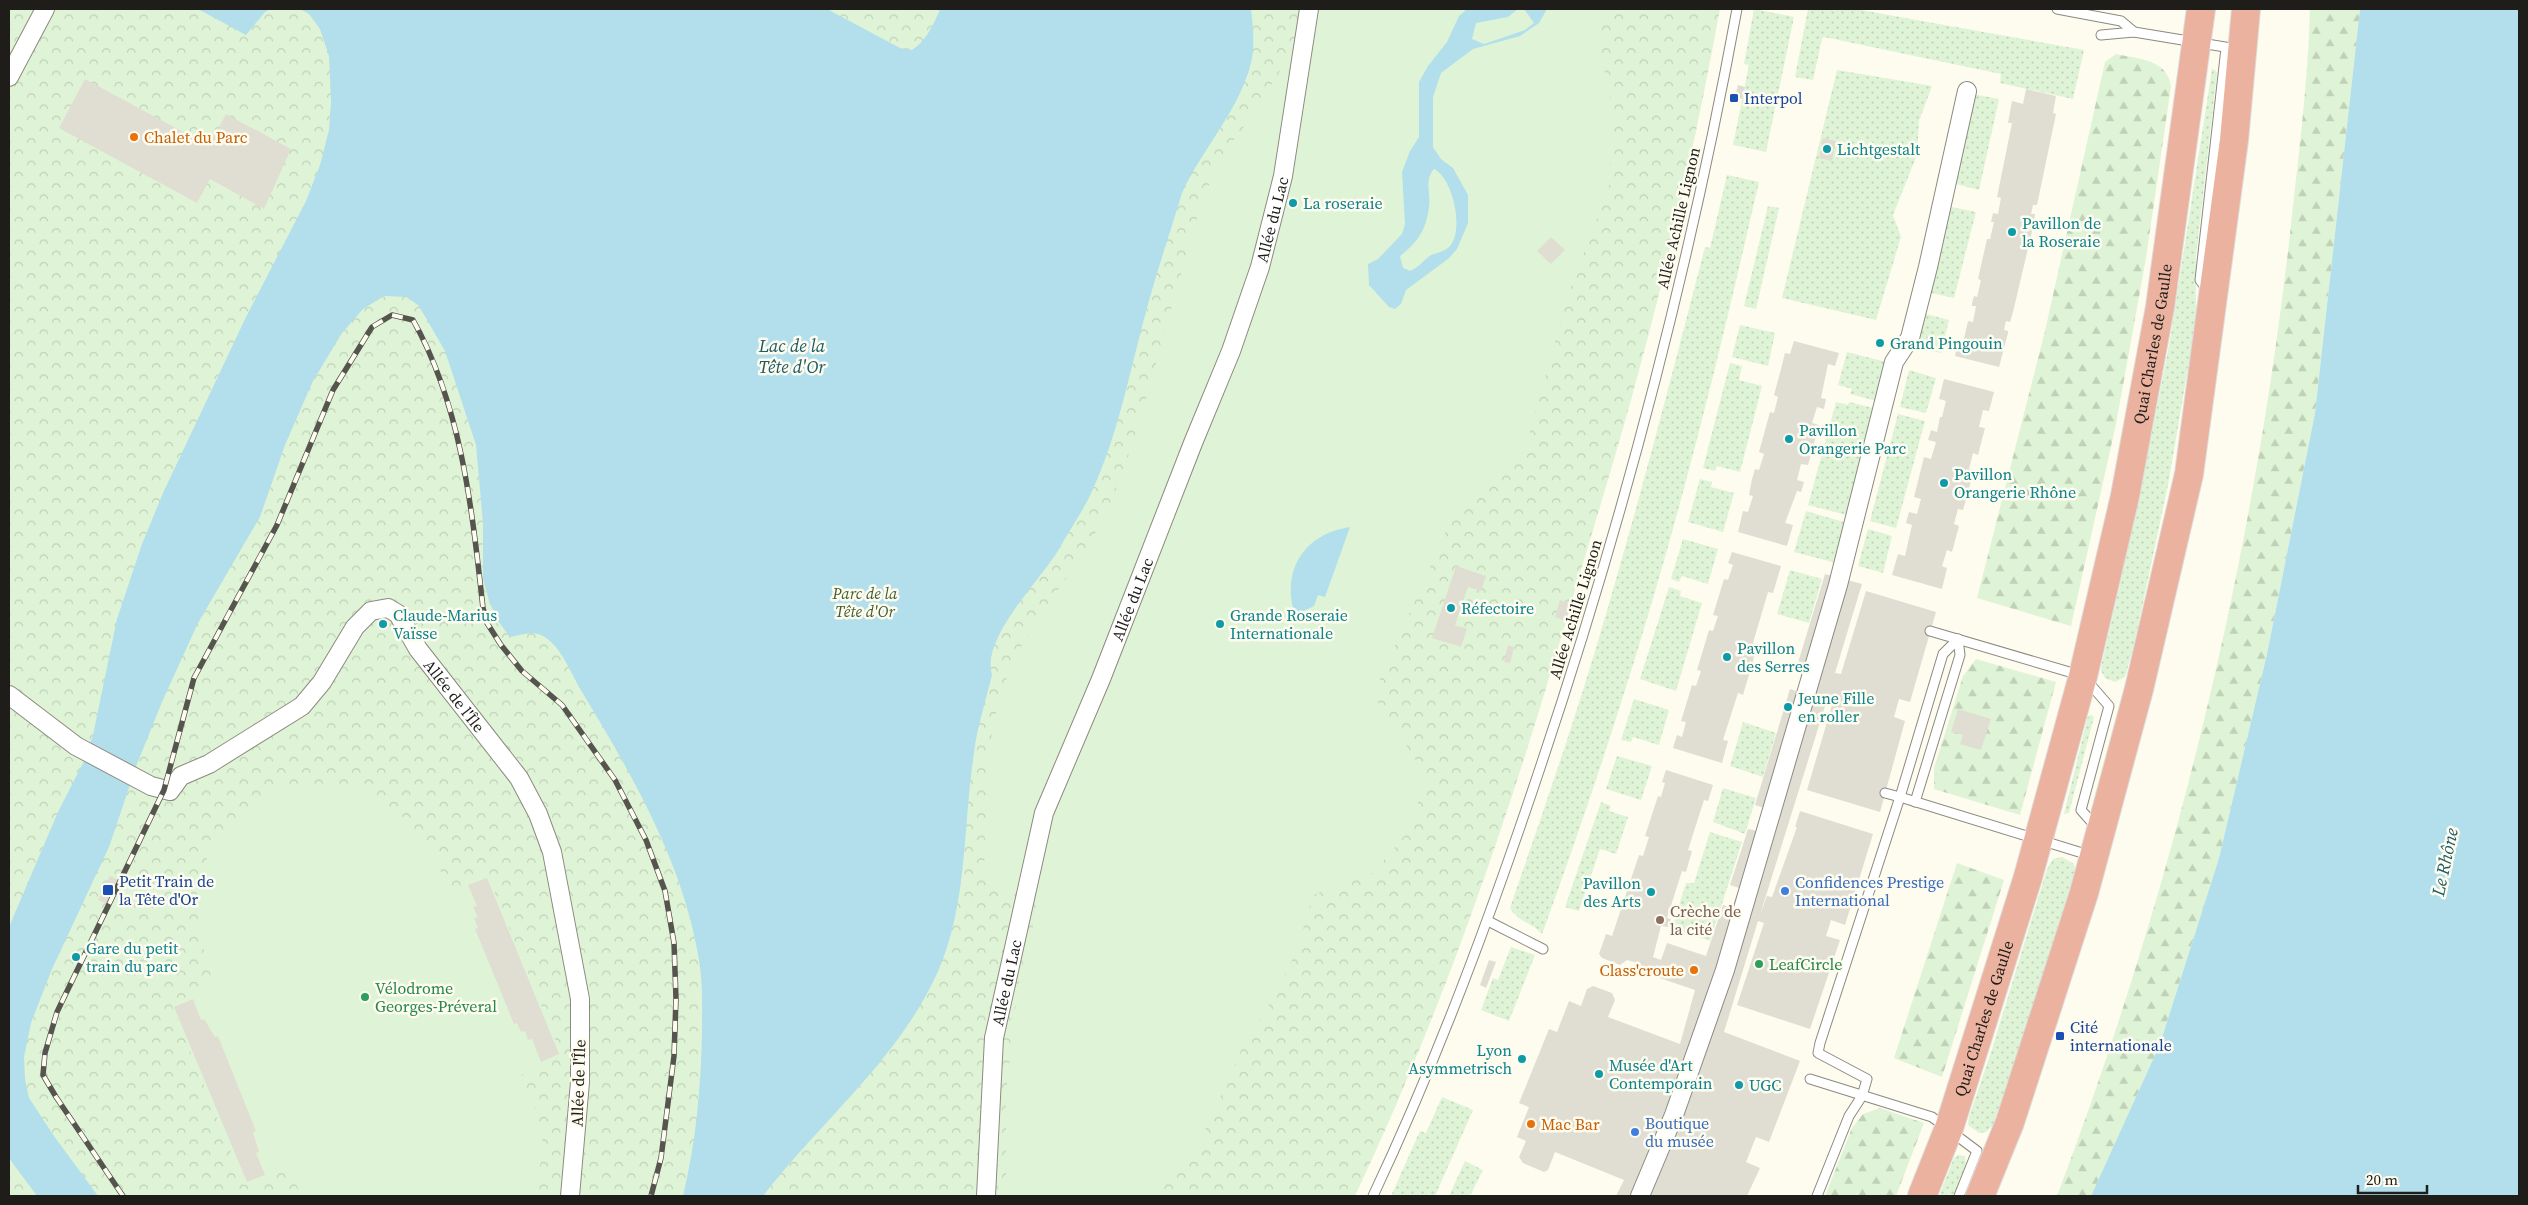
<svg xmlns="http://www.w3.org/2000/svg" width="2528" height="1205" viewBox="0 0 2528 1205" font-family="'Source Serif 4',serif">
	<style>
		.grass { fill: url(#grass-dots) }
		.forest { fill: url(#forest-firs) }
		.park { fill: url(#park-crowns) }
		.garden { fill: #dff4d6 }
		.water { fill: #b2dfeb; fill-rule: evenodd }
		.building { fill: #e0ded2 }
		.lines { fill: none; stroke-linecap: round; stroke-linejoin: round }
		.lane-casing { stroke: #8c8a7f; stroke-width: 11 }
		.street-casing { stroke: #8c8a7f; stroke-width: 20 }
		.primary-casing { stroke: #dbdbda; stroke-width: 30 }
		.lane { stroke: #fff; stroke-width: 9 }
		.street { stroke: #fff; stroke-width: 18 }
		.primary { stroke: #ecb2a0; stroke-width: 28 }
		.rail-casing { stroke: #56544e; stroke-width: 5.5 }
		.rail { stroke: #fefbef; stroke-width: 4; stroke-dasharray: 11; stroke-linecap: butt }
		.transit-dot { fill: #1a4fb4; stroke: #fefbef; stroke-width: 2 }
		.food-dot { fill: #e8710a; stroke: #fefbef; stroke-width: 2 }
		.culture-dot { fill: #0f9aa8; stroke: #fefbef; stroke-width: 2 }
		.shop-dot { fill: #3f7fe0; stroke: #fefbef; stroke-width: 2 }
		.education-dot { fill: #8d6e63; stroke: #fefbef; stroke-width: 2 }
		.leisure-dot { fill: #2e9e5b; stroke: #fefbef; stroke-width: 2 }
		.labels { text-anchor: middle; stroke-width: 5; stroke-linejoin: round; paint-order: stroke }
		.transit-label { font-size: 16px; fill: #164399; stroke: #fefbef; text-anchor: start }
		.food-label { font-size: 16px; fill: #c56008; stroke: #fefbef; text-anchor: start }
		.culture-label { font-size: 16px; fill: #0d838f; stroke: #fefbef; text-anchor: start }
		.street-label { font-size: 16px; fill: #1e1d19; stroke: #fefbef }
		.park-label { font-size: 16px; font-style: italic; fill: #3f5e31; stroke: #fefbef }
		.shop-label { font-size: 16px; fill: #366cbe; stroke: #fefbef; text-anchor: start }
		.education-label { font-size: 16px; fill: #785e54; stroke: #fefbef; text-anchor: start }
		.leisure-label { font-size: 16px; fill: #27864d; stroke: #fefbef; text-anchor: start }
		.water-label { font-size: 18px; font-style: italic; fill: #1f5a67; stroke: #fefbef }
	</style>
	<defs>
		<pattern id="grass-dots" width="8" height="8" patternUnits="userSpaceOnUse" patternTransform="scale(1.25)"><rect width="8" height="8" fill="#dff4d6"/><path d="M2 2h.1M6 6h.1" fill="none" stroke="#bfd1b7" stroke-width="1.8" stroke-linecap="round"/></pattern>
		<pattern id="forest-firs" width="22" height="20" patternUnits="userSpaceOnUse" patternTransform="scale(1.25)"><rect width="22" height="20" fill="#dff4d6"/><path d="M5 1l3.5 6h-7zM16 11l3.5 6h-7z" fill="#bfd1b7"/></pattern>
		<pattern id="park-crowns" width="20" height="18" patternUnits="userSpaceOnUse" patternTransform="scale(1.25)"><rect width="20" height="18" fill="#dff4d6"/><path d="M2 6a3 3 0 1 1 6 0M12 15a3 3 0 1 1 6 0" fill="none" stroke="#bfd1b7"/></pattern>
	</defs>
	<rect width="100%" height="100%" fill="#fefbef"/>
	<g class="grass">
		<path d="M1754 9 1794 17 1766 152 1733 145 1749 65 1744 64Z"/>
		<path d="M1808 9H1855L2084 50 2073 99 2000 83 2001 74 1824 37 1822 39 1813 80 1795 77Z"/>
		<path d="M2212 69 2215 70 2217 73 2196 256V322L2168 485 2134 645 2125 677 2115 682 2105 678 2101 671 2102 663 2135 517 2169 346Z"/>
		<path d="M1837 70 1932 86 1919 121 1917 155 1893 215 1901 237 1876 320 1782 298Z"/>
		<path d="M1973 94 1999 99 1979 190 1956 184Z"/>
		<path d="M1727 175 1759 182C1735 286 1711 389 1683 492 1643 641 1595 789 1542 934 1533 923 1518 922 1510 908 1544 809 1579 709 1608 607 1643 488 1674 367 1705 247L1710 248Z"/>
		<path d="M1768 206 1779 208 1756 309 1744 306Z"/>
		<path d="M1951 207 1976 212 1954 298 1931 293Z"/>
		<path d="M1926 314 1949 320 1941 353 1917 348Z"/>
		<path d="M1740 325 1775 333 1768 366 1732 357Z"/>
		<path d="M1847 352 1890 363 1880 402 1850 394 1852 389 1838 385Z"/>
		<path d="M1730 363 1742 366 1739 380 1762 386 1740 472 1717 466 1715 471 1703 468Z"/>
		<path d="M1909 370 1936 378 1926 413 1900 407Z"/>
		<path d="M1836 402 1848 405 1849 402 1877 409 1850 516 1808 505Z"/>
		<path d="M1898 414 1925 421 1896 528 1870 521Z"/>
		<path d="M1700 479 1712 482 1711 487 1734 493 1723 532 1688 522Z"/>
		<path d="M1806 511 1847 523 1836 563 1794 552Z"/>
		<path d="M1868 529 1892 536 1883 573 1858 566Z"/>
		<path d="M1683 539 1718 549 1708 584 1682 576 1679 582 1671 579Z"/>
		<path d="M1790 570 1822 579 1809 623 1777 614Z"/>
		<path d="M1669 587 1681 591 1680 596 1702 603 1676 691 1640 679Z"/>
		<path d="M1634 699 1669 710 1659 745 1633 737 1631 742 1621 740Z"/>
		<path d="M2091 715 2094 717 2069 813 2064 814 2088 716Z"/>
		<path d="M1743 722 1776 733 1763 777 1730 766Z"/>
		<path d="M1617 756 1652 766 1641 800 1606 789Z"/>
		<path d="M1723 788 1756 798 1745 834 1713 822Z"/>
		<path d="M1601 802 1611 806 1609 811 1628 817 1616 854 1600 849 1579 911 1565 907Z"/>
		<path d="M1710 832 1742 842 1710 941 1672 928 1686 883H1694Z"/>
		<path d="M2062 857 2074 864 2075 870 2040 994 1993 1125 1986 1132 1979 1133 1968 1125 1969 1117 1992 1049 2047 869 2053 859Z"/>
		<path d="M1511 947 1535 955 1509 1021 1481 1010 1493 978 1498 980Z"/>
		<path d="M1442 1097 1473 1110 1435 1196H1391L1420 1131 1426 1133Z"/>
		<path d="M1958 1155 1965 1156 1966 1165 1954 1196H1939L1954 1158Z"/>
		<path d="M1465 1161 1483 1170 1470 1196H1449Z"/>
	</g>
	<g class="forest">
		<path d="M2310 9H2360L2315 413 2267 654 2219 858 2160 1044 2091 1196H2057C2174 887 2253 563 2290 234 2298 159 2308 84 2310 9Z"/>
		<path d="M2116 54C2138 59 2167 59 2171 86L2146 258 2116 424 2071 626 1977 598 2045 331 2105 62Z"/>
		<path d="M1976 659 2056 682 2020 815 1934 789V768L1963 676Z"/>
		<path d="M1957 863 2004 880 1942 1077 1894 1058Z"/>
		<path d="M1880 1108 1924 1123 1896 1196H1825L1852 1128 1863 1114Z"/>
	</g>
	<path class="park" d="M9 9H1720C1698 127 1673 246 1641 363 1618 450 1591 535 1566 621 1509 817 1442 1012 1355 1196H9Z"/>
	<g class="garden">
		<path d="M1319 9H1600L1599 44 1610 96 1612 132 1609 187 1568 295 1525 449 1451 520 1373 695 1425 774 1412 827 1373 873 1313 895 1297 950 1274 997 1243 1046 1191 1162 1137 1196H1006V1093L1017 992 1039 902 997 887 989 882 984 870C987 809 984 743 1004 685 1027 618 1087 563 1113 497 1140 430 1157 358 1177 288 1193 232 1207 166 1248 122Z"/>
		<path d="M320 784 363 791 406 819 435 858 449 891 488 876 562 1056 522 1074 536 1111 543 1143 536 1196H301L289 1167 244 1185 172 1006 215 988C192 922 185 848 252 806 259 802 267 795 275 792 288 786 306 786 320 784Z"/>
	</g>
	<g class="water">
		<path d="M198 9H271L265 12 246 35Z"/>
		<path d="M300 9H827L900 48 912 50C926 41 934 24 940 9H1251C1253 26 1255 46 1251 63 1239 111 1202 149 1182 193 1169 236 1154 280 1143 323 1128 380 1117 436 1093 489 1084 510 1070 529 1059 549 1041 580 981 637 992 675 986 700 977 727 974 753 963 824 968 901 939 969 901 1057 821 1121 763 1196H683C696 1142 701 1087 702 1032 702 1008 703 984 699 960 683 862 632 775 582 692 571 674 562 647 543 636 534 630 520 635 510 637L498 621 489 601 483 579V523L476 445 445 351 419 306 407 297 384 296 363 309 342 333 313 381 285 445 260 517 198 623 162 702 137 764 109 847 52 969 31 1023 24 1057 25 1079 29 1098 54 1136 98 1196H37L9 1158V927L58 812 84 761 93 735 117 619 142 544 163 493 246 317 306 201 320 165 329 130 331 102 329 56 320 29 309 14Z"/>
		<path d="M1467 9H1518L1508 17 1476 23 1472 39 1484 44 1525 30 1534 23 1524 9H1547L1539 23 1520 36 1473 49 1441 73 1433 97V147L1441 159 1453 168 1468 195V223L1457 249 1448 259 1406 290 1401 304 1395 309 1389 307 1369 285 1368 264 1378 259 1402 234 1405 224 1402 172 1410 151 1419 137V82L1428 66 1447 42 1459 16ZM1434 169C1453 178 1465 231 1449 247 1445 251 1437 253 1431 255 1423 260 1420 267 1410 271L1403 268 1400 256C1418 242 1426 230 1429 207 1431 194 1424 180 1434 169Z"/>
		<path d="M2360 9H2519V1196H2091L2160 1044 2219 858 2267 654 2315 413Z"/>
		<path d="M1350 527 1325 597 1318 595 1314 606 1295 615C1281 570 1304 534 1350 527Z"/>
	</g>
	<g class="building">
		<path d="M85 79 209 146 226 114 291 149 264 209 210 179 197 203 59 128Z"/>
		<path d="M1738 85 1745 87 1742 99 1735 97Z"/>
		<path d="M2026 89 2056 96 2053 113 2056 114 2037 205H2033L2031 214H2035L2034 223 2013 312 2010 322 2006 321 2005 325 2004 330 2008 331V333L1999 367 1955 356 1957 347H1962L1968 321 1973 322 1976 306H1972V303L1974 296 1977 297 1981 280 1978 279 1987 239H1990L1994 222H1991L1993 213 1998 214 2001 198 1997 197 2012 123H2008L2012 101 2023 104Z"/>
		<path d="M1823 138 1836 141 1832 161 1819 158Z"/>
		<path d="M1675 222 1681 223 1679 235 1673 234Z"/>
		<path d="M1551 237 1565 250 1551 264 1537 251Z"/>
		<path d="M1794 341 1839 353 1835 366 1828 364 1821 398 1826 399 1824 409 1817 407 1812 423 1819 425 1808 465 1801 464 1797 480 1804 482 1801 492 1797 491 1785 523 1793 525 1787 546 1738 532 1743 511 1748 512 1753 496 1749 495 1752 479 1755 469 1759 470 1764 454 1759 452 1770 412 1774 413 1778 397 1774 395 1781 369 1785 353 1790 354Z"/>
		<path d="M1944 379 1994 392 1989 411 1983 410 1979 427 1985 428 1978 455 1973 453 1969 469 1974 470 1963 510 1958 509 1954 524 1959 526 1952 552 1947 550 1942 566 1947 568 1942 589 1892 575 1898 554 1905 556 1912 525 1906 523 1909 512 1917 514 1921 499 1914 497 1924 457 1931 459 1936 442 1928 440 1931 430 1937 432 1940 417H1942L1946 401 1939 399Z"/>
		<path d="M1732 552 1781 566 1773 593 1768 592 1753 643 1758 644 1743 695 1738 693 1723 740 1728 741 1722 763 1673 748 1677 735 1682 737 1686 722 1681 721 1692 685 1696 686 1701 671 1697 670 1709 630 1713 631 1718 616 1713 615 1724 579 1728 580 1733 565 1728 563Z"/>
		<path d="M1456 566 1486 576 1481 591 1468 587 1455 625 1467 629 1461 647 1432 638Z"/>
		<path d="M1825 574 1862 584 1835 673 1841 674 1866 591 1936 612 1910 702 1899 699 1894 717 1905 721 1880 812 1807 790 1832 705 1826 703 1760 915 1767 896 1772 897 1797 827H1795L1800 811 1873 834 1845 925 1831 920 1826 936 1840 940 1810 1029 1737 1005 1764 923 1758 921 1724 1032 1800 1061 1769 1142 1756 1137 1746 1162 1760 1168 1747 1196H1616L1624 1180 1555 1152 1548 1170 1544 1172 1523 1163 1519 1157 1526 1141 1517 1137 1529 1107 1519 1103 1549 1029 1557 1032 1569 1001 1581 1006 1587 989 1593 986 1612 993 1615 1000 1608 1017 1680 1044 1695 990 1639 971 1641 964 1627 960 1620 965 1602 958 1599 954 1606 934 1612 936 1639 855 1643 856 1649 837 1645 836 1658 796 1661 797 1665 783 1662 782 1666 770 1713 785 1708 801 1704 800 1688 850 1692 851 1686 872 1682 871 1667 918 1671 919 1668 927 1661 926 1653 957 1661 960 1667 943 1706 956 1723 905 1732 908 1739 888 1730 885 1748 829 1757 831 1764 808 1755 805 1790 689 1799 692 1806 669 1797 666Z"/>
		<path d="M1560 600 1572 604 1566 621 1555 617Z"/>
		<path d="M1508 645 1514 647 1510 663 1504 662Z"/>
		<path d="M1958 709 1991 719 1981 750 1960 744 1963 735 1951 732Z"/>
		<path d="M110 876 118 880 106 904 98 900Z"/>
		<path d="M487 878 559 1054 541 1062 532 1039 528 1040 525 1031 521 1032 517 1023 514 1024 475 929 478 928 474 918 478 917 473 907 477 906 468 885Z"/>
		<path d="M1489 960 1496 962 1486 988 1480 985Z"/>
		<path d="M193 999 201 1020 204 1019 215 1037 218 1036 256 1131 253 1132 259 1152 256 1153 265 1175 247 1182 174 1007Z"/>
	</g>
	<g class="lines">
		<defs>
			<g id="lane">
				<path d="M2057 9 2121 21 2134 32"/>
				<path d="M2101 35 2134 32 2231 48"/>
				<path d="M2208 291 2200 280 2226 48"/>
				<path d="M1930 631 2083 676 2109 706 2081 810 2097 828"/>
				<path d="M1885 793 1900 797 1943 654 1958 639"/>
				<path d="M1915 802 1960 655 1958 639"/>
				<path d="M1488 921 1543 949"/>
				<path d="M1810 1079 1932 1117 1977 1151 1959 1196"/>
				<path d="M1373 1196C1439 1056 1492 912 1541 765 1624 518 1690 265 1737 9"/>
				<path d="M1817 1196 1849 1116 1862 1096 1867 1079 1818 1053 1820 1043 1900 797 2092 856"/>
			</g>
			<g id="street">
				<path d="M9 77 45 9"/>
				<path id="s1" d="M9 695 76 746 151 786 170 791 181 776 209 764 302 706 322 682 355 627 371 611 388 608 398 614 418 649 519 778 538 814 552 852 580 999V1082L570 1196"/>
				<path id="s2" d="M986 1196 994 1038 1044 813 1101 679 1193 443 1231 351 1260 267 1283 176 1309 9"/>
				<path d="M1640 1196 1674 1115 1725 970 1838 585 1894 362 1910 338 1928 267 1967 91"/>
			</g>
			<g id="primary">
				<path id="s3" d="M1922 1196 1949 1128 2028 877 2083 676 2125 496 2160 307 2201 9"/>
				<path d="M1980 1196 2010 1122 2084 893 2139 689 2189 474 2234 140 2246 9"/>
			</g>
		</defs>
		<use href="#lane" class="lane-casing"/>
		<use href="#street" class="street-casing"/>
		<use href="#primary" class="primary-casing"/>
		<use href="#lane" class="lane"/>
		<use href="#street" class="street"/>
		<use href="#primary" class="primary"/>
		<defs>
			<path id="rail" d="M123 1196 56 1097 43 1075 45 1053 57 1012 164 790 194 678 277 525 333 390 372 327 392 315 413 320C462 407 472 510 483 608L487 623 501 645 522 671 562 705 615 780 646 840 665 891 674 943 676 999 674 1056 661 1158 651 1196"/>
		</defs>
		<use href="#rail" class="rail-casing"/>
		<use href="#rail" class="rail"/>
	</g>
	<g class="transit-dot">
		<rect x="1729" y="93" width="10" height="10" rx="2.5"/>
		<rect x="102" y="884" width="12" height="12" rx="2.5"/>
		<rect x="2055" y="1031" width="10" height="10" rx="2.5"/>
	</g>
	<g class="food-dot">
		<circle cx="134" cy="137" r="5"/>
		<circle cx="1694" cy="970" r="5"/>
		<circle cx="1531" cy="1124" r="5"/>
	</g>
	<g class="culture-dot">
		<circle cx="1827" cy="149" r="5"/>
		<circle cx="1293" cy="203" r="5"/>
		<circle cx="2012" cy="232" r="5"/>
		<circle cx="1880" cy="343" r="5"/>
		<circle cx="1789" cy="439" r="5"/>
		<circle cx="1944" cy="483" r="5"/>
		<circle cx="1451" cy="608" r="5"/>
		<circle cx="383" cy="624" r="5"/>
		<circle cx="1220" cy="624" r="5"/>
		<circle cx="1727" cy="657" r="5"/>
		<circle cx="1788" cy="707" r="5"/>
		<circle cx="1651" cy="892" r="5"/>
		<circle cx="76" cy="957" r="5"/>
		<circle cx="1522" cy="1059" r="5"/>
		<circle cx="1599" cy="1074" r="5"/>
		<circle cx="1739" cy="1085" r="5"/>
	</g>
	<g class="shop-dot">
		<circle cx="1785" cy="891" r="5"/>
		<circle cx="1635" cy="1132" r="5"/>
	</g>
	<circle class="education-dot" cx="1660" cy="920" r="5"/>
	<g class="leisure-dot">
		<circle cx="1759" cy="964" r="5"/>
		<circle cx="365" cy="997" r="5"/>
	</g>
	<g class="labels">
		<g class="transit-label">
			<text x="1744" y="104">Interpol</text>
			<text x="119" y="887">Petit Train de<tspan x="119" dy="18">la Tête d'Or</tspan></text>
			<text x="2070" y="1033">Cité<tspan x="2070" dy="18">internationale</tspan></text>
		</g>
		<g class="food-label">
			<text x="144" y="143">Chalet du Parc</text>
			<text x="1684" y="976" text-anchor="end">Class'croute</text>
			<text x="1541" y="1130">Mac Bar</text>
		</g>
		<g class="culture-label">
			<text x="1837" y="155">Lichtgestalt</text>
			<text x="1303" y="209">La roseraie</text>
			<text x="2022" y="229">Pavillon de<tspan x="2022" dy="18">la Roseraie</tspan></text>
			<text x="1890" y="349">Grand Pingouin</text>
			<text x="1799" y="436">Pavillon<tspan x="1799" dy="18">Orangerie Parc</tspan></text>
			<text x="1954" y="480">Pavillon<tspan x="1954" dy="18">Orangerie Rhône</tspan></text>
			<text x="1461" y="614">Réfectoire</text>
			<text x="393" y="621">Claude-Marius<tspan x="393" dy="18">Vaïsse</tspan></text>
			<text x="1230" y="621">Grande Roseraie<tspan x="1230" dy="18">Internationale</tspan></text>
			<text x="1737" y="654">Pavillon<tspan x="1737" dy="18">des Serres</tspan></text>
			<text x="1798" y="704">Jeune Fille<tspan x="1798" dy="18">en roller</tspan></text>
			<text x="1641" y="889" text-anchor="end">Pavillon<tspan x="1641" dy="18">des Arts</tspan></text>
			<text x="86" y="954">Gare du petit<tspan x="86" dy="18">train du parc</tspan></text>
			<text x="1512" y="1056" text-anchor="end">Lyon<tspan x="1512" dy="18">Asymmetrisch</tspan></text>
			<text x="1609" y="1071">Musée d'Art<tspan x="1609" dy="18">Contemporain</tspan></text>
			<text x="1749" y="1091">UGC</text>
		</g>
		<g class="street-label">
			<text transform="translate(1678 218) rotate(-77)" y="6">Allée Achille Lignon</text>
			<text dy="6" stroke="none"><textPath href="#s2" startOffset="1025">Allée du Lac</textPath></text>
			<text dy="6" stroke="none"><textPath href="#s3" startOffset="884">Quai Charles de Gaulle</textPath></text>
			<text dy="6" stroke="none"><textPath href="#s2" startOffset="620">Allée du Lac</textPath></text>
			<text transform="translate(1575 609) rotate(-73)" y="6">Allée Achille Lignon</text>
			<text dy="6" stroke="none"><textPath href="#s1" startOffset="594">Allée de l'Île</textPath></text>
			<text dy="6" stroke="none"><textPath href="#s2" startOffset="215">Allée du Lac</textPath></text>
			<text dy="6" stroke="none"><textPath href="#s3" startOffset="188">Quai Charles de Gaulle</textPath></text>
			<text transform="translate(578 1083) rotate(-88)" y="6">Allée de l'Île</text>
		</g>
		<g class="park-label">
			<text x="865" y="599">Parc de la<tspan x="865" dy="18">Tête d'Or</tspan></text>
		</g>
		<g class="shop-label">
			<text x="1795" y="888">Confidences Prestige<tspan x="1795" dy="18">International</tspan></text>
			<text x="1645" y="1129">Boutique<tspan x="1645" dy="18">du musée</tspan></text>
		</g>
		<g class="education-label">
			<text x="1670" y="917">Crèche de<tspan x="1670" dy="18">la cité</tspan></text>
		</g>
		<g class="leisure-label">
			<text x="1769" y="970">LeafCircle</text>
			<text x="375" y="994">Vélodrome<tspan x="375" dy="18">Georges-Préveral</tspan></text>
		</g>
		<g class="water-label">
			<text x="792" y="352">Lac de la<tspan x="792" dy="21">Tête d'Or</tspan></text>
			<text transform="translate(2445 862) rotate(-78)" y="6">Le Rhône</text>
		</g>
	</g>
	<rect width="2528" height="1205" fill="none" stroke="#1e1d19" stroke-width="20"/>
	<path d="M2358 1185v8h69v-8" fill="none" stroke="#1e1d19" stroke-width="2.5"/>
	<text x="2366" y="1185" font-size="15" fill="#1e1d19" stroke="#fefbef" stroke-width="4" paint-order="stroke">20 m</text>
</svg>
